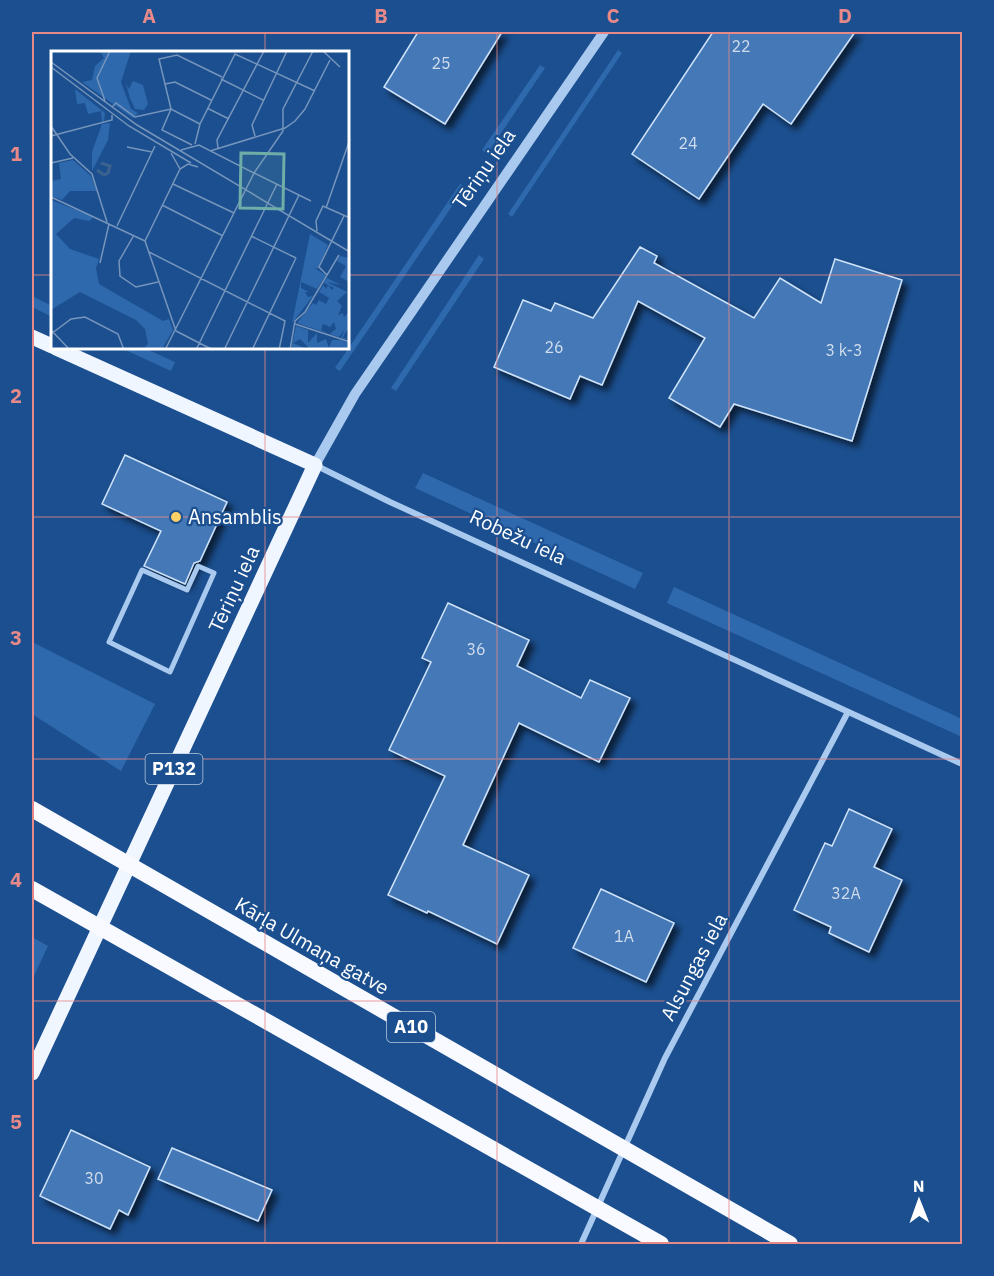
<svg xmlns="http://www.w3.org/2000/svg" width="994" height="1276" viewBox="0 0 994 1276" font-family="'IBM Plex Sans',sans-serif">
	<style>
		.green { fill: #2e69ad }
		.building { fill: #4478b7; stroke: #cfe3fa; stroke-width: 1.5; filter: url(#shadow) }
		.lines { fill: none; stroke-linecap: round; stroke-linejoin: round }
		.pedestrian { stroke: #a9c9ee; stroke-width: 5 }
		.minor { stroke: #a9c9ee; stroke-width: 6 }
		.tertiary { stroke: #a9c9ee; stroke-width: 10 }
		.primary { stroke: #f0f6ff; stroke-width: 15 }
		.trunk-bridge { stroke: #f8faff; stroke-width: 16 }
		.grid { fill: none; stroke: #e88989; stroke-width: 1.5; stroke-opacity: 0.55 }
		.poi-dot { fill: #ffd166; stroke: #1b4f8f; stroke-width: 2 }
		.labels { text-anchor: middle; stroke-width: 4.5; stroke-linejoin: round; paint-order: stroke }
		.number-label { font-size: 16px; fill: #d0dded }
		.shield { fill: #1b4f8f; stroke: #bbcadd; stroke-width: 1.5 }
		.shield-label { font-size: 18px; font-weight: bold; fill: #fff }
		.street-label { font-size: 20px; fill: #fff; stroke: #1b4f8f }
		.poi-label { font-size: 20px; fill: #fff; stroke: #1b4f8f; text-anchor: start }
		.inset-river { fill: none; stroke: #3c6290; stroke-width: 3 }
		.inset-road { fill: none; stroke: #7695bc; stroke-width: 1.5 }
		.view { fill: #6fada8; fill-opacity: 0.15; stroke: #6fada8; stroke-width: 3 }
		.inset-edge { fill: none; stroke: #fff; stroke-width: 3 }
		.neatline { fill: none; stroke: #e88989; stroke-width: 2 }
		.grid-label { font-size: 20px; text-anchor: middle; font-weight: bold; fill: #e88989 }
	</style>
	<defs>
		<filter id="shadow"><feDropShadow dx="5.5" dy="5.5" stdDeviation="3" flood-color="#0009"/></filter>
	</defs>
	<rect width="100%" height="100%" fill="#1b4f8f"/>
	<g class="green">
		<path d="M618 50 622 53 512 217 508 214Z"/>
		<path d="M540 65 545 68 487 154 482 150Z"/>
		<path d="M460 184 465 187 340 371 335 368Z"/>
		<path d="M479 255 484 259 396 391 391 388Z"/>
		<path d="M32 296 52 306V317L32 307Z"/>
		<path d="M121 348H144L175 362 171 371Z"/>
		<path d="M423 473 643 573 635 589 415 488Z"/>
		<path d="M674 587 962 719V737L667 603Z"/>
		<path d="M32 642 155 704 121 771 32 714Z"/>
		<path d="M32 937 48 946 33 978 32 977Z"/>
	</g>
	<g class="building">
		<path d="M418 32H502L445 124 384 87Z"/>
		<path d="M713 32H855L791 124 763 104 699 199 632 154Z"/>
		<path d="M640 247 657 256 654 263 754 318 780 278 821 303 835 259 902 280 852 441 734 404 720 427 669 398 705 338 638 301 602 385 580 376 570 399 494 367 523 300 551 311 555 303 593 318Z"/>
		<path d="M125 455 227 502 200 561 194 563 185 584 144 566 161 531 102 504Z"/>
		<path d="M448 603 529 640 517 666 581 698 590 680 630 698 599 762 519 723 463 845 529 875 497 944 428 911 427 913 388 895 445 776 389 750 431 662 422 658Z"/>
		<path d="M849 809 892 829 874 867 902 880 869 952 829 933 831 927 794 910 825 843 832 846Z"/>
		<path d="M601 889 674 923 646 982 573 948Z"/>
		<path d="M71 1130 150 1167 128 1215 119 1210 110 1229 40 1196Z"/>
		<path d="M172 1148 272 1190 258 1221 158 1179Z"/>
	</g>
	<g class="lines">
		<path class="pedestrian" d="M198 566 214 573 170 672 109 642 142 570 187 590Z"/>
		<g class="minor">
			<path d="M315 465 390 502 962 764"/>
			<path d="M581 1244 665 1058 848 712"/>
		</g>
		<path class="tertiary" d="M315 465 355 394 604 32"/>
		<g class="primary">
			<path d="M32 337 52 346"/>
			<path d="M32 1073 315 465 56 348"/>
		</g>
		<g class="trunk-bridge">
			<path d="M32 809 790 1244"/>
			<path d="M32 889 661 1244"/>
		</g>
	</g>
	<path class="grid" d="M265 32V52M497 32V1244M729 32V1244M32 275H52M348 275H962M265 348V1244M32 517H962M32 759H962M32 1001H962"/>
	<circle class="poi-dot" cx="176" cy="517" r="6"/>
	<g class="labels">
		<g class="number-label">
			<text x="741" y="52">22</text>
			<text x="441" y="69">25</text>
			<text x="688" y="149">24</text>
			<text x="554" y="353">26</text>
			<text x="844" y="356">3 k-3</text>
			<text x="476" y="655">36</text>
			<text x="846" y="899">32A</text>
			<text x="624" y="942">1A</text>
			<text x="94" y="1184">30</text>
		</g>
		<g class="shield">
			<rect x="145.5" y="754" width="57" height="30" rx="4.5"/>
			<rect x="387" y="1012" width="48" height="30" rx="4.5"/>
		</g>
		<g class="shield-label">
			<text x="174" y="775">P132</text>
			<text x="411" y="1033">A10</text>
		</g>
		<g class="street-label">
			<text transform="translate(484 169) rotate(-55)" y="7">Tēriņu iela</text>
			<text transform="translate(518 537) rotate(25)" y="7">Robežu iela</text>
			<text transform="translate(234 589) rotate(-65)" y="7">Tēriņu iela</text>
			<text transform="translate(312 946) rotate(30)" y="7">Kārļa Ulmaņa gatve</text>
			<text transform="translate(694 967) rotate(-62)" y="7">Alsungas iela</text>
		</g>
		<g class="poi-label">
			<text x="188" y="524">Ansamblis</text>
		</g>
	</g>
	<g transform="translate(51 51)">
		<rect width="298" height="298" fill="#1b4f8f"/>
		<path d="M49 0H80L70 31 80 58 87 62 82 67 31 31 41 29 44 15 53 7ZM82 30 92 34 97 53 93 59 84 58 79 47 75 33 78 38ZM24 38 54 62 53 70 51 72 50 60 37 63 34 52 26 53ZM59 72 57 89 41 120V101L51 73ZM22 109 40 125 46 140H19L11 149 0 145V130L10 128 8 112ZM0 149 43 166 38 170 23 167 5 183 19 198 48 208 45 217 48 233 112 270 118 268 122 279 111 298H92L97 293 94 278 85 269 29 241 0 259ZM259 183 277 194 267 218 263 217 275 224 266 238 250 231V237L258 241H254L257 246 262 245 241 272ZM289 205 298 207V231L289 226 295 215 286 210ZM276 227 290 234 276 231 296 241 286 250 291 255 287 264 292 262 293 266 298 261V276L292 286 298 289 290 287 294 278 288 286 279 283 285 278 283 271 279 276 272 273 270 279 276 282 246 272 262 252 265 254 268 249 275 253 278 247 268 241 272 234 275 238 277 234 281 239 283 237 273 232ZM245 275 257 279V292L266 282V292L275 288 278 297 281 289H289L298 292V297L259 298 249 288 242 292 256 298 240 299Z" fill="#2e69ad"/>
		<path class="inset-river" d="M46 119 53 124 57 122 59 115 50 112"/>
		<path class="inset-road" d="M272 0 289 16M0 11 86 74 299 201M0 16 78 75 140 112M170 28 212 49M114 33 124 31 160 49M54 50 46 27 59 0M61 56 65 52 84 66 120 58 149 73M156 57 178 68M0 75 19 103 41 123 56 171M0 85 61 69V64M204 85 201 74 236 0M144 93 149 73 184 3 264 40M141 94 111 79 120 58 108 8 126 4 171 26M76 96 101 101M167 97 166 89 213 0M159 100 234 77 244 70 254 58 279 9M120 102 129 118M0 112 22 107M122 133 183 162M0 146 94 190M260 150 203 122 232 80V58L262 0M111 154 172 185M275 157 299 88M66 175 104 95M266 180 265 170 272 155 299 167M83 184 68 210 69 225 85 236 107 231M200 185 245 207M98 201 234 270 228 299M49 212 58 173M276 224 268 216 293 165M244 273 299 291M0 279 19 299M125 280 162 299M125 280 94 190 129 118 137 113 147 116M0 283 20 268 34 266 67 283 73 299M114 299 203 122 148 94 130 99M145 299 226 133M173 299 248 144M201 299 245 207M239 299 244 270 254 261 288 204"/>
		<path class="view" d="M190 102 233 103 232 158 189 157Z"/>
		<rect width="298" height="298" class="inset-edge"/>
	</g>
	<rect width="994" height="1276" fill="none" stroke="#1b4f8f" stroke-width="66"/>
	<g transform="translate(919 1201) rotate(359)" stroke="#1b4f8f" stroke-width="4.5" paint-order="stroke">
	<path d="M0-4.5L10 22L0 15L-10 22Z" fill="#ffffff"/>
	<text y="-9" font-size="16" font-weight="bold" text-anchor="middle" fill="#ffffff">N</text>
	</g>
	<rect x="33" y="33" width="928" height="1210" class="neatline"/>
	<g class="grid-label">
		<text x="149" y="23">A</text>
		<text x="381" y="23">B</text>
		<text x="613" y="23">C</text>
		<text x="845" y="23">D</text>
		<text x="16" y="161">1</text>
		<text x="16" y="403">2</text>
		<text x="16" y="645">3</text>
		<text x="16" y="887">4</text>
		<text x="16" y="1129">5</text>
	</g>
</svg>
